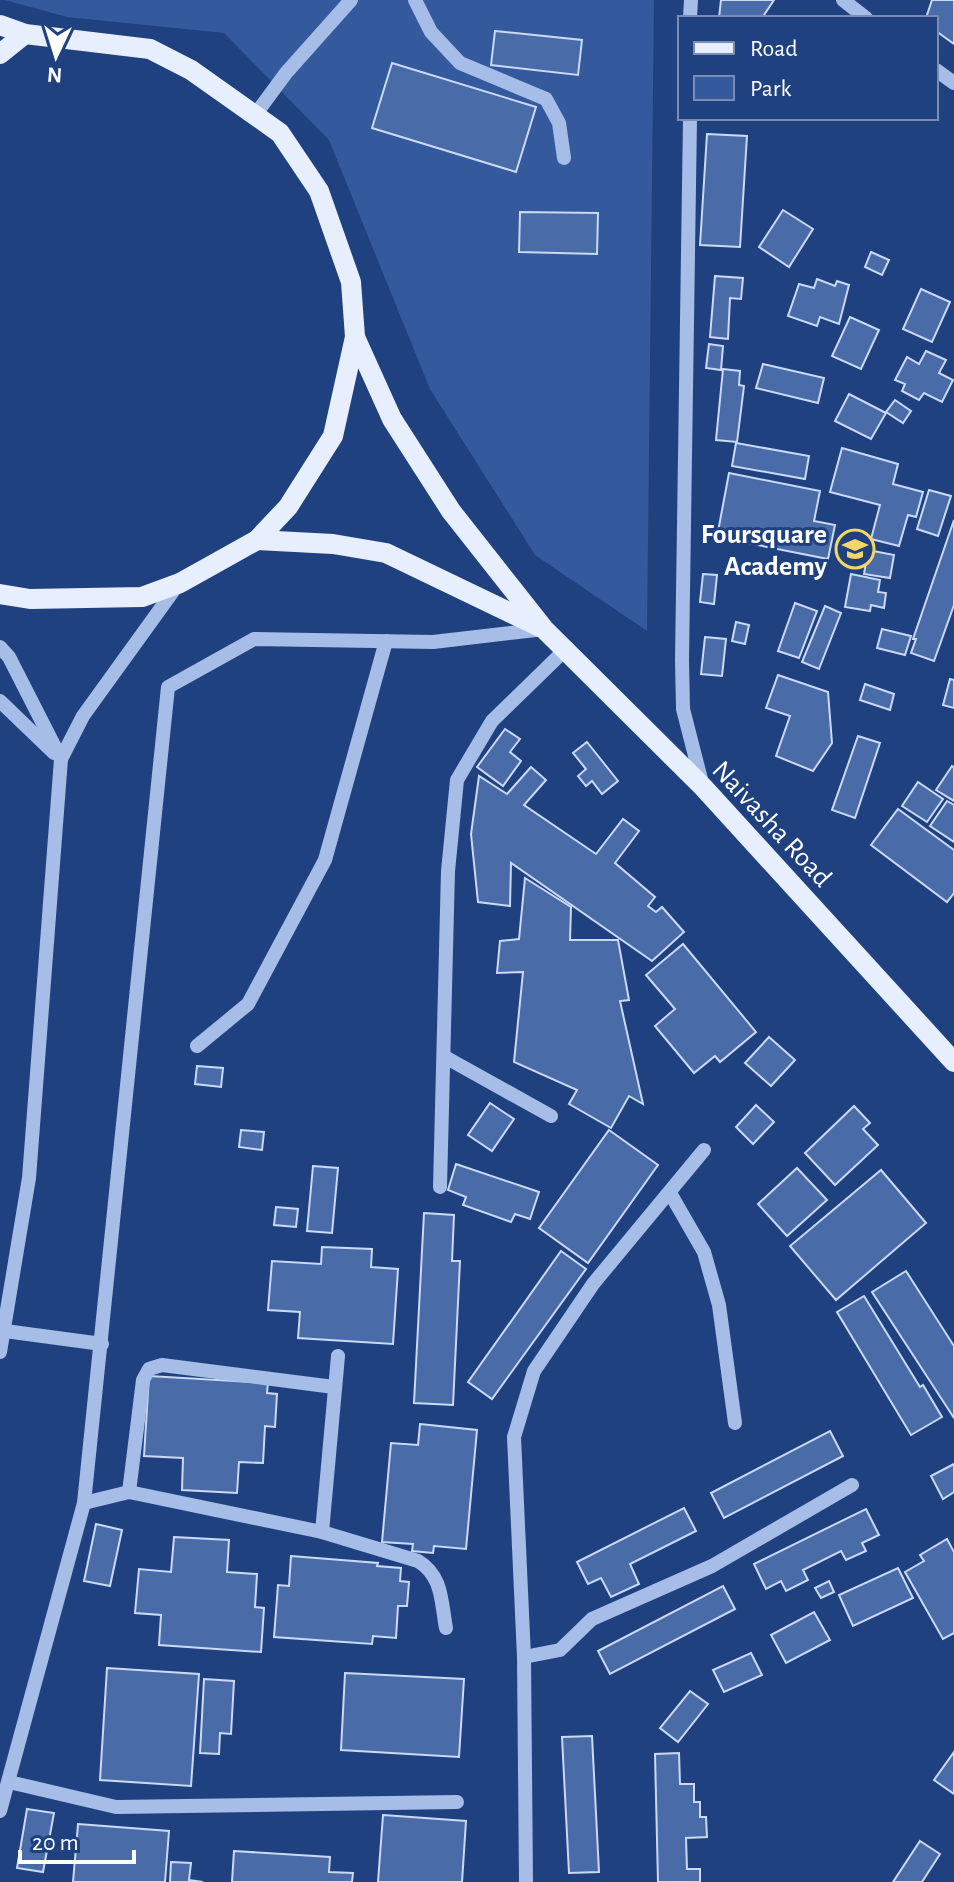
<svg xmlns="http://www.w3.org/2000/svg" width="954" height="1882" viewBox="0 0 954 1882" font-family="'Alegreya Sans',sans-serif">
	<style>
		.green { fill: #345a9d }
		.building { fill: #496ba8; stroke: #c9d9f6; stroke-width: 2 }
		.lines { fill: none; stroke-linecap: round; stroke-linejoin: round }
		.minor { stroke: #a5bde7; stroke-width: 14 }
		.major { stroke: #e7eefd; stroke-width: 20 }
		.labels { text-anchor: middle; stroke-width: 6; stroke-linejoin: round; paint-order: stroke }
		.poi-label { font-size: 28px; font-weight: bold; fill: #fff; stroke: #20417f; text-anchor: end }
		.street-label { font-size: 28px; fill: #fff; stroke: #20417f }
	</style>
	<rect width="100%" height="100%" fill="#20417f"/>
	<path class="green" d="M5 0H654L647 631 535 555 430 389 329 140 224 33 67 17Z"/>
	<g class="building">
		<path d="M721 0H774L762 18H719Z"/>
		<path d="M932 0H954V44L936 31V18H926Z"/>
		<path d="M495 31 582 40 578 75 491 65Z"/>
		<path d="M392 63 536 107 516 172 372 128Z"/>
		<path d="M707 134 747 136 740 247 700 245Z"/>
		<path d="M783 210 813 229 789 267 759 247Z"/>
		<path d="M520 212 598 213 597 254 519 252Z"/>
		<path d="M871 252 889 260 882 275 865 267Z"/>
		<path d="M715 276 743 278 741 299 730 298 728 339 710 337Z"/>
		<path d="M817 279 835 286 837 281 849 285 839 324 820 317 817 326 788 316 799 284 814 288Z"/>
		<path d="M921 289 950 302 932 342 903 329Z"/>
		<path d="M850 317 879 330 861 369 832 356Z"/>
		<path d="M709 344 723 346 721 370 706 368Z"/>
		<path d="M926 351 946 360 939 373 953 380 942 402 924 393 919 400 902 391 905 384 895 380 907 357 919 364Z"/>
		<path d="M763 364 824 378 818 403 756 388Z"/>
		<path d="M723 369 740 371 739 385 744 386 737 442 716 440Z"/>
		<path d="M849 394 886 413 871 439 835 421Z"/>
		<path d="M895 400 911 411 903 423 886 412Z"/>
		<path d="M736 443 809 456 805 479 732 466Z"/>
		<path d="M842 448 898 464 893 484 923 492 916 517 908 515 899 546 871 539 880 505 830 492Z"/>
		<path d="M729 473 820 491 814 521 835 525 828 559 717 537Z"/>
		<path d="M929 490 951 496 938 536 917 529Z"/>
		<path d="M954 520V605L934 661 911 653 916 639H913Z"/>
		<path d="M868 550 894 555 890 578 864 574Z"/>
		<path d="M703 574 717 575 714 604 700 602Z"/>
		<path d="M851 574 880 580 878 592 886 593 884 608 871 605 870 611 845 607Z"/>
		<path d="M795 603 817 611 799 658 778 651Z"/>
		<path d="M825 606 841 613 819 669 802 662Z"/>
		<path d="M736 622 749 625 745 644 732 641Z"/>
		<path d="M882 629 911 636 905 655 877 648Z"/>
		<path d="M705 637 726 639 722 676 701 674Z"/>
		<path d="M778 675 828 692 832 743 813 771 776 756 790 716 766 708Z"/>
		<path d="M950 679 954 680V708L943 705Z"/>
		<path d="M865 684 894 694 890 710 860 700Z"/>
		<path d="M505 729 520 739 510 752 521 761 503 786 477 767Z"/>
		<path d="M858 736 880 743 855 818 832 810Z"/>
		<path d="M587 742 618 781 602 794 592 781 586 786 578 776 586 769 573 753Z"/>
		<path d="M952 766 954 768V801L936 790Z"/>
		<path d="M531 767 546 780 524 805 596 854 623 819 639 831 615 863 655 897 648 906 656 912 662 907 684 932 652 961 511 863 510 906 478 902 471 834 479 776 507 794Z"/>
		<path d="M918 782 943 799 927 822 902 806Z"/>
		<path d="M947 801 954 805V842L930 826Z"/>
		<path d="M898 809 954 850V893L947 902 871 845Z"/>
		<path d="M525 878 571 907 570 940H618L629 1000 620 1001 643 1104 629 1096 611 1128 569 1104 577 1090 514 1062 523 972 497 973 500 941 519 939Z"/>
		<path d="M683 944 756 1032 720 1062 715 1056 694 1073 655 1026 675 1009 646 975Z"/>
		<path d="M769 1037 795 1060 771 1086 745 1063Z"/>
		<path d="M197 1066 223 1068 221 1087 195 1084Z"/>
		<path d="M490 1103 514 1119 492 1151 468 1135Z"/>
		<path d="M756 1105 774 1122 753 1144 736 1127Z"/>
		<path d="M854 1106 870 1123 863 1129 878 1145 835 1185 805 1153Z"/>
		<path d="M241 1130 264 1132 262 1150 239 1147Z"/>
		<path d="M609 1130 658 1165 588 1263 539 1228Z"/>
		<path d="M456 1164 539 1192 530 1219 515 1214 511 1222 463 1205 466 1197 448 1190Z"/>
		<path d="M313 1166 338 1168 332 1233 307 1231Z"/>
		<path d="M797 1168 827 1200 787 1236 758 1204Z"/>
		<path d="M881 1170 926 1223 836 1300 790 1246Z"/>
		<path d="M276 1207 298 1209 296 1227 274 1225Z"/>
		<path d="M424 1213 454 1215 452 1261H460L453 1405 414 1403Z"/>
		<path d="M322 1247 372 1249 371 1267 398 1269 393 1344 298 1338 300 1312 268 1310 272 1261 321 1264Z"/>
		<path d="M561 1251 586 1269 492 1399 468 1382Z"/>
		<path d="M906 1271 954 1346V1418L872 1292Z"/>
		<path d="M864 1296 920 1387 923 1385 942 1417 911 1435 837 1312Z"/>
		<path d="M149 1376 268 1383 267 1393 277 1394 275 1427 265 1426 263 1463 239 1462 237 1493 182 1490 183 1458 144 1456Z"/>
		<path d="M420 1424 477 1430 466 1549 434 1546 433 1553 412 1551 413 1544 382 1542 391 1443 418 1445Z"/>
		<path d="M830 1431 843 1456 724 1518 711 1493Z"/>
		<path d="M954 1464V1492L943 1499 931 1476Z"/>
		<path d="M684 1508 696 1531 630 1564 639 1584 611 1597 601 1578 588 1584 577 1562Z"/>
		<path d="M866 1509 879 1535 862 1543 866 1551 846 1560 841 1551 803 1570 808 1580 786 1591 781 1581 766 1589 754 1564Z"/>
		<path d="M96 1524 122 1530 110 1586 84 1581Z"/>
		<path d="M174 1537 229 1540 227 1572 257 1574 255 1607 264 1608 261 1652 159 1645 161 1615 135 1613 139 1569 171 1572Z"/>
		<path d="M947 1539 954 1552V1633L943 1639 905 1572 924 1561 920 1555Z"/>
		<path d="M291 1556 378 1563 377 1566 401 1568 400 1581 409 1582 407 1606H398L396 1638 373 1636 372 1644 274 1637 278 1585 289 1586Z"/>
		<path d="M898 1568 913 1598 853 1626 839 1595Z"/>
		<path d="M829 1581 834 1592 821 1598 815 1588Z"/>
		<path d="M723 1586 735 1609 610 1674 598 1651Z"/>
		<path d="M814 1612 830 1640 786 1663 771 1635Z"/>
		<path d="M751 1653 762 1675 724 1692 713 1670Z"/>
		<path d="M107 1668 199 1674 191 1786 100 1780Z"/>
		<path d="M345 1673 464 1679 459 1757 341 1750Z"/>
		<path d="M204 1679 234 1681 231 1734 220 1733 219 1754 200 1753Z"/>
		<path d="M690 1691 708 1704 678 1742 660 1728Z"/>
		<path d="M592 1736 599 1872 569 1873 562 1737Z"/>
		<path d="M954 1752V1794L934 1780Z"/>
		<path d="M679 1753 680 1784H694V1802H700V1817H706L707 1837 686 1838 687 1869H700V1882H658L655 1754Z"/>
		<path d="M27 1809 54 1813 43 1872 17 1868Z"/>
		<path d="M383 1815 466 1821 462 1882H378Z"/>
		<path d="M78 1824 169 1831 165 1882H73Z"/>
		<path d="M920 1841 940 1854 922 1882H893Z"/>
		<path d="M234 1851 330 1857 329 1872 353 1873 352 1882H232Z"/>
		<path d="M171 1862 191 1863 189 1880 203 1882H170Z"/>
	</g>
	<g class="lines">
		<g class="minor">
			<path d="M415 0 431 32 460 63 546 99 559 123 564 158"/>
			<path d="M843 0 866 18"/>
			<path d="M690 18 691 0"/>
			<path d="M936 70 954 83"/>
			<path d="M255 115 286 73 351 0"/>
			<path d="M690 118 682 660 683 709 703 787"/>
			<path d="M0 647 9 657 61 759"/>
			<path d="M0 701 54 753"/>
			<path d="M197 1046 248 1004 325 860 386 641"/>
			<path d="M445 1057 551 1116"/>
			<path d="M440 1187 448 871 457 780 492 721 567 648"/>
			<path d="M670 1193 704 1252 719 1305 735 1423"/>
			<path d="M5 1331 102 1344"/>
			<path d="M0 1352 29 1178 61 759 83 716 179 583"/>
			<path d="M129 1492 143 1380 149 1369 162 1365 334 1387"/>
			<path d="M84 1503 129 1492 322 1532 418 1561C443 1576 441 1602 446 1628"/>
			<path d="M322 1532 338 1356"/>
			<path d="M524 1657 560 1650 592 1619 712 1566 852 1485"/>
			<path d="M9 1782 116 1807 457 1802"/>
			<path d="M0 1811 84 1503 168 687 254 639 433 642 544 629"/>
			<path d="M526 1882 524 1657 514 1437 534 1371 593 1284 704 1150"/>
		</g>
		<g class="major">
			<path d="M0 25 25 34 150 49 191 70 280 133 319 191 351 282 355 337 333 436 288 507 257 540 180 583 142 597 30 599 0 594"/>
			<path d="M0 54 25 34"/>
			<path d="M355 337 392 419 451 511 544 629 703 787 954 1062"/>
			<path d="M257 540 333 544 386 553 540 627"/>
		</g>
	</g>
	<defs>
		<symbol id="school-ring" viewBox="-11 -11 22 22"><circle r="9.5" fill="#20417f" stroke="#f4d766" stroke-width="1.5"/><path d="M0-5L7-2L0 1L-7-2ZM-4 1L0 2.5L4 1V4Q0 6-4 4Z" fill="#f4d766"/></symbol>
	</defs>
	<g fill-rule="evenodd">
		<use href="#school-ring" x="833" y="527" width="44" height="44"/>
	</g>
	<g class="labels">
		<g class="poi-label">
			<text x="827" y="543">Foursquare<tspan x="827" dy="32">Academy</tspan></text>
		</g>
		<g class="street-label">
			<text transform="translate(773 823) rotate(47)" y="10">Naivasha Road</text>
		</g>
	</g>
	<rect x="678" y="16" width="260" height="104" fill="#20417f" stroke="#798db2" stroke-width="2"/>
	<rect x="694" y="42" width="40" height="12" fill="#e7eefd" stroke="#798db2" stroke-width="2"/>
	<text x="750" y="56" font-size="24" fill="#ffffff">Road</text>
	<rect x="694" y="76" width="40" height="24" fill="#345a9d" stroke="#798db2" stroke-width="2"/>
	<text x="750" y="96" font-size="24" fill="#ffffff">Park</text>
	<g transform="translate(56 56) rotate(184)" stroke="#20417f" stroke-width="6" paint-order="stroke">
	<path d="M0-6L14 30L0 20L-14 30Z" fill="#ffffff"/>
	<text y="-12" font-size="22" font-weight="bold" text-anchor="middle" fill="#ffffff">N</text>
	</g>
	<path d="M20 1850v12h114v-12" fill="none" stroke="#ffffff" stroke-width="4"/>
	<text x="32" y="1850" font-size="24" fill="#ffffff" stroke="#20417f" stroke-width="6" paint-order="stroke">20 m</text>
</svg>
